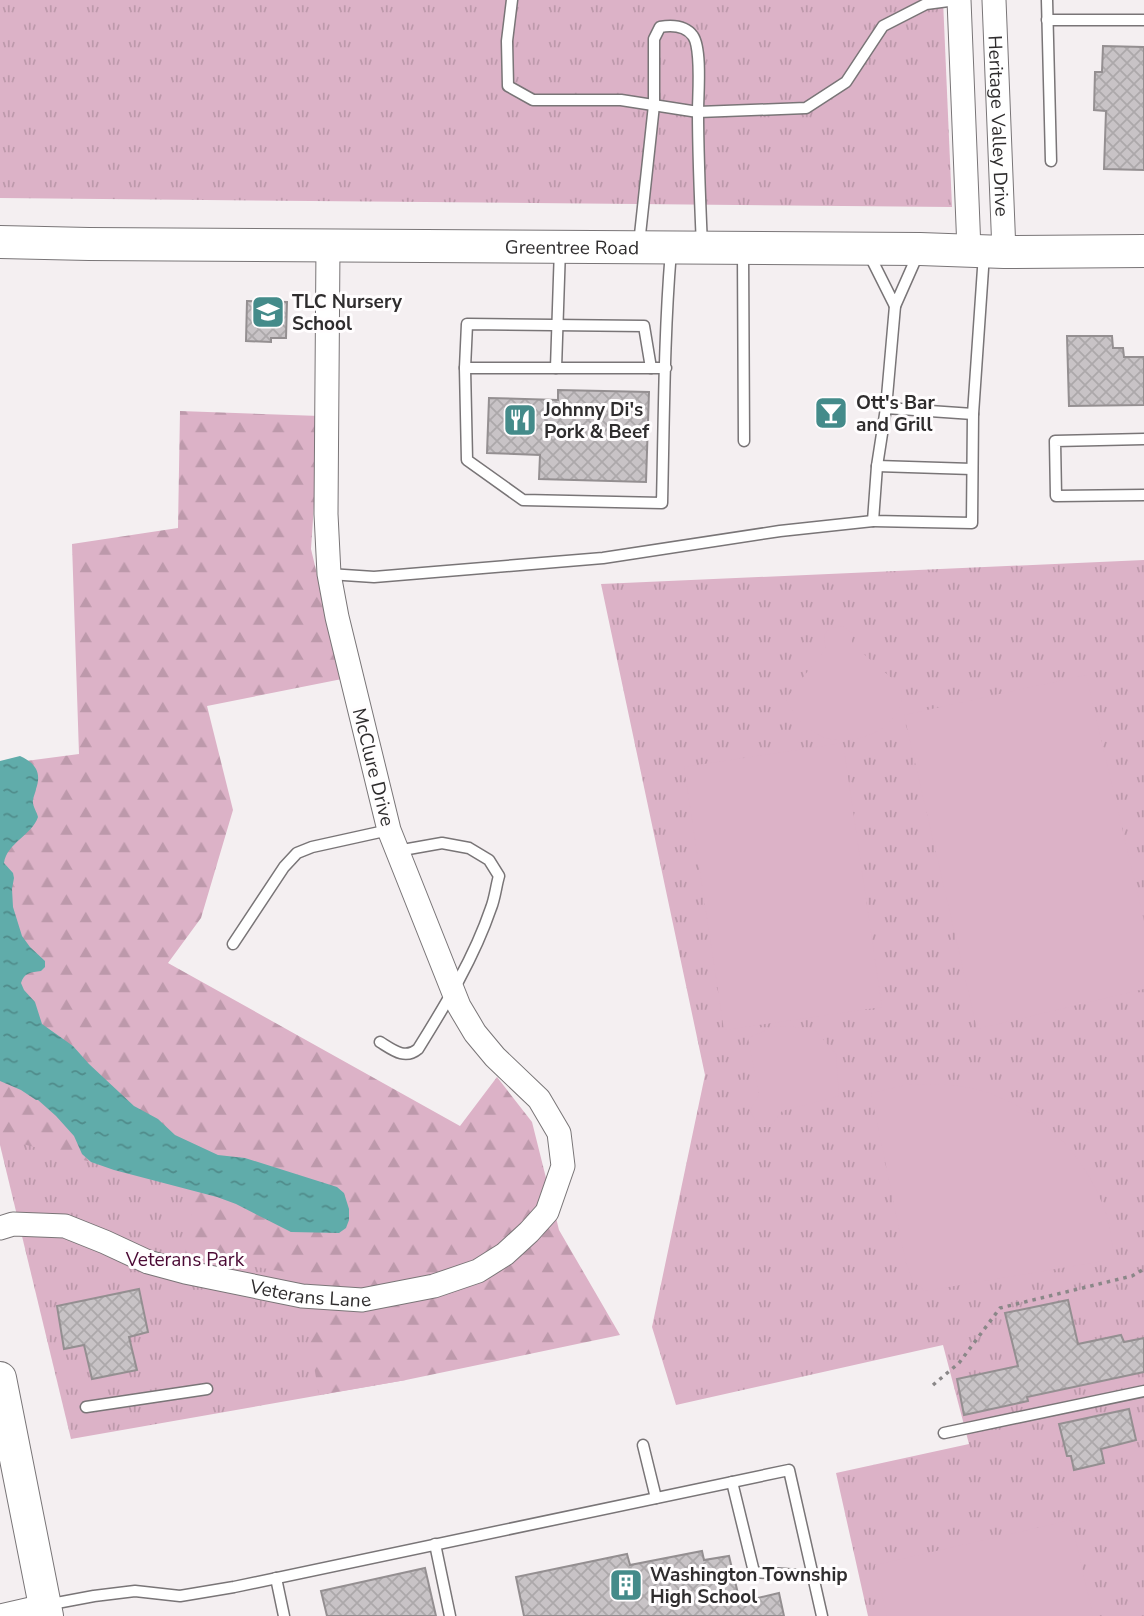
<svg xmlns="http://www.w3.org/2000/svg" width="1144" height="1616" viewBox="0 0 1144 1616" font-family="'Nunito Sans',sans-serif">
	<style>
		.grass { fill: url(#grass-tufts) }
		.forest { fill: url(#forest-firs) }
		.pitch { fill: #dcb2c7 }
		.water { fill: url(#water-ripples) }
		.building { fill: url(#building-cross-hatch); stroke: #948f91; stroke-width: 2 }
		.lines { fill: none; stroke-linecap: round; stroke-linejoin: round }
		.lane-casing { stroke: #797577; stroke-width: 13 }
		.street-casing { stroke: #797577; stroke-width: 25 }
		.secondary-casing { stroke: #797577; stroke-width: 34 }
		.path { stroke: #8a8788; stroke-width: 3.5; stroke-dasharray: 3.5 5; stroke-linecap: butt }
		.lane { stroke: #fff; stroke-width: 10 }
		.street { stroke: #fff; stroke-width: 23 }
		.secondary { stroke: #fff; stroke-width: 32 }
		.labels { text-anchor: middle; stroke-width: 6; stroke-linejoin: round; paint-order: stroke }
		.street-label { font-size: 19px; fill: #2f2d2e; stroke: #fffdfe }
		.poi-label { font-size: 19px; font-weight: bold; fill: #2f2d2e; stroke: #fffdfe; text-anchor: start }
		.park-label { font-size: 19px; fill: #4a0833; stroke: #fffdfe }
	</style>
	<defs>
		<pattern id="grass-tufts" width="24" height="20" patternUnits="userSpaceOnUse" patternTransform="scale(1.75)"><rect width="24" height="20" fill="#dcb2c7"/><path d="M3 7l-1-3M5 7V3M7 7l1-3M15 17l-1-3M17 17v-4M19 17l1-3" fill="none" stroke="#bd99ab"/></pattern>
		<pattern id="forest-firs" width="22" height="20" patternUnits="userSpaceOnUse" patternTransform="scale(1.75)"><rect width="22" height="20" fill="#dcb2c7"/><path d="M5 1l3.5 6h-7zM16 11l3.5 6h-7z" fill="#bd99ab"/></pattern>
		<pattern id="water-ripples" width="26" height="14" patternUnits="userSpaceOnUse" patternTransform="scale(1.75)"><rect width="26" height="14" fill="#60acaa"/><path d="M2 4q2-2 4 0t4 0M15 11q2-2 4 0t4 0" fill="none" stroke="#508c8b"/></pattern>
		<pattern id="building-cross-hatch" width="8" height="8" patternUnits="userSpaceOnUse" patternTransform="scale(1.75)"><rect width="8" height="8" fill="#c8c3c6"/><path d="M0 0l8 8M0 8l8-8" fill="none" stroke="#aca8aa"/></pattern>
	</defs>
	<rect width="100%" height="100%" fill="#f4eff1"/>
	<g class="grass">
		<path d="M0 0H943L952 207 0 198Z"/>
		<path d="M1144 560V1616H868L836 1473 969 1444 943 1345 676 1405 652 1327 705 1075 601 584Z"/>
		<path d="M0 774 406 1380 71 1439 0 1145Z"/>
	</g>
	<path class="forest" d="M180 411 320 416 311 549 342 679 207 706 233 810 201 918 168 963 460 1126 497 1077 532 1122 559 1230 620 1335 406 1380 319 1395 298 1274 185 1255 196 1185 91 1162 0 1138V767L3 764 79 754 72 544 178 528Z"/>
	<g class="pitch">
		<path d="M843 626 852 633V644L902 687C902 692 902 698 901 703 893 733 850 747 823 737 806 730 793 715 786 699L826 648C820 632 829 627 843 626Z"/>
		<path d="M1086 675 1144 921V989L977 1029 904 715Z"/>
		<path d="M843 743 882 1007 724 1030 684 767Z"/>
		<path d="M776 1026 813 1028 836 1054 839 1096 782 1111 770 1127H759L750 1111 759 1094 748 1038Z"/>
		<path d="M932 1084C945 1085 958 1085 970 1088 1036 1102 1086 1153 1107 1216 1111 1229 1112 1245 1115 1259L925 1291 913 1281 906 1263 871 1093 906 1085Z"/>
		<path d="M1071 1520 1093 1616H887L875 1565Z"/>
	</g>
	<path class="water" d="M20 756C35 763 42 772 36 789 36 791 33 798 33 800 32 806 37 812 38 817 32 835 7 843 4 863L13 873 14 878 12 889 13 907 22 936 30 947 45 961V967L41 971C31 972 24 973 21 983L24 990 35 1002 42 1024 73 1046 89 1064 134 1106 158 1119 175 1135 218 1155 245 1158 337 1187 344 1193 349 1209V1220L346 1228 339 1233 291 1232 236 1204 217 1197 114 1170 91 1162 82 1154 74 1136 56 1116 38 1100H36L21 1090 0 1081V761Z"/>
	<g class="building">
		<path d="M1103 46 1144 47V170L1104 169 1106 111 1094 110 1095 72H1102Z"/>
		<path d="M247 301 287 302 286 338H271V342L246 341Z"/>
		<path d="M1067 336H1112L1113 348H1123L1124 357H1144V405L1069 406Z"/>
		<path d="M558 390 649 392 646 482 539 479 540 455 487 453 489 398 558 400Z"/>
		<path d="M139 1289 148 1332 129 1337 137 1370 92 1379 84 1345 64 1349 57 1306Z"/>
		<path d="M1068 1300 1078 1344 1121 1335 1124 1342 1144 1338V1372L1027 1397 1028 1401 964 1415 957 1379 1018 1366 1005 1313Z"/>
		<path d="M1129 1409 1136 1440 1101 1449 1104 1463 1074 1470 1071 1456H1067L1059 1424Z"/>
		<path d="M702 1551 704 1560 729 1556 740 1602 779 1593 784 1616H524L516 1577 627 1554 630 1565Z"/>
		<path d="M425 1568 436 1616H327L321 1591Z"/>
	</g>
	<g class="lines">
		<defs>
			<g id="lane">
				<path d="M512 0 507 41 508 86 533 100H621L698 112 806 108 846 82 883 26 926 4 956 0"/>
				<path d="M1047 0 1051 161"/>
				<path d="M1047 20H1144"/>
				<path d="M639 244 654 105V39L660 27C672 25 685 25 693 36 702 49 698 95 698 111 698 156 700 201 702 246"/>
				<path d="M743 252 744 441"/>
				<path d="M868 252 895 306 918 254"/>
				<path d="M895 306 886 408 877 466 873 521 972 523 973 414 984 254"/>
				<path d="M465 368 467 324 644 326 651 368"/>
				<path d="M556 368 560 248"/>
				<path d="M666 368H465L467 460 523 500 662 503C664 419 664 334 671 251"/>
				<path d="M886 408 973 414"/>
				<path d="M1144 439 1055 441 1056 496 1144 495"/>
				<path d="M877 466 972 469"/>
				<path d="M329 574 374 577 603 558 780 531 873 521"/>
				<path d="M233 944 284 867 297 853 312 847 389 830"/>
				<path d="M380 1042C393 1050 405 1060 418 1049 446 1004 474 958 491 908 495 898 496 886 499 876L489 860 469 848 442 843 397 851"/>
				<path d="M86 1407 207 1389"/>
				<path d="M944 1433 1144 1391"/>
				<path d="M643 1445 656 1498"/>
				<path d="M732 1482 754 1572 813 1576"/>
				<path d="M435 1544 450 1616"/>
				<path d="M276 1578 284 1616"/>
				<path d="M46 1605 94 1596 135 1591 180 1596 234 1587 789 1470 822 1616"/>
			</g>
			<g id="street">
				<path d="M959 0 969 250"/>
				<path id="s1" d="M994 0 1004 252"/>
				<path id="s2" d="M0 1228 13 1224 65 1226 105 1242 148 1262 185 1272 302 1296 362 1300 434 1286 478 1271 505 1254 529 1232 547 1212 563 1166 559 1133 539 1099 495 1057 475 1033 459 1006 389 830 337 617 329 574 326 514 328 246"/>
				<path d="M0 1616 44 1606"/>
			</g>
			<g id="secondary">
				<path id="s3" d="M0 242 89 244 920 249 1004 252 1144 251"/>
				<path d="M0 1378 47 1616"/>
			</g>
		</defs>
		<use href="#lane" class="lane-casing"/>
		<use href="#street" class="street-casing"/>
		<use href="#secondary" class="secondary-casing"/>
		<path class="path" d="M933 1385 959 1363 1000 1308 1132 1276 1144 1269"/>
		<use href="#lane" class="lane"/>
		<use href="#street" class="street"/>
		<use href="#secondary" class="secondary"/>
	</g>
	<defs>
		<symbol id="school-square" viewBox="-11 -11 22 22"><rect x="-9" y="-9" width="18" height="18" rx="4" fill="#448b8a" stroke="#fffdfe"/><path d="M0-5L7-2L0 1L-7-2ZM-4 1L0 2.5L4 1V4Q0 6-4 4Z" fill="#fff"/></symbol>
		<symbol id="bar-square" viewBox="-11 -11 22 22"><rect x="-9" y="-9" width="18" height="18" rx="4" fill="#448b8a" stroke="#fffdfe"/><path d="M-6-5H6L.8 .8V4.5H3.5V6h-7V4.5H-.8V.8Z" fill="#fff"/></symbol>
		<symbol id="restaurant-square" viewBox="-11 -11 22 22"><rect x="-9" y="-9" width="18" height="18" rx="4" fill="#448b8a" stroke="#fffdfe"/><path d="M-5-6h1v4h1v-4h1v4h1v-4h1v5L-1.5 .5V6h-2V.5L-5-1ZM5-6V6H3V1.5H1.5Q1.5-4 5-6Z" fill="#fff"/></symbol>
		<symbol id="building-square" viewBox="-11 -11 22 22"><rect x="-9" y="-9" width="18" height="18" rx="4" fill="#448b8a" stroke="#fffdfe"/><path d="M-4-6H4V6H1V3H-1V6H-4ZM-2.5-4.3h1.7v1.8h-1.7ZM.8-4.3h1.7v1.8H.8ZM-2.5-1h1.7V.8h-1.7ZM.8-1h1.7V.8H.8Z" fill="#fff"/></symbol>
	</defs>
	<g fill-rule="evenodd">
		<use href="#school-square" x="249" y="293" width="38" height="38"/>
		<use href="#bar-square" x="812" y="394" width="38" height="38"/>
		<use href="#restaurant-square" x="501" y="401" width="38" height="38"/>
		<use href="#building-square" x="607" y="1566" width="38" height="38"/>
	</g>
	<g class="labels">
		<g class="street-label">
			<text dy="7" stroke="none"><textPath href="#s1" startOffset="126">Heritage Valley Drive</textPath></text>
			<text dy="7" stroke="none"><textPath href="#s3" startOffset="572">Greentree Road</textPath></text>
			<text transform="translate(374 767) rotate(76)" y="7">McClure Drive</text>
			<text dy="7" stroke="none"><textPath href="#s2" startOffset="322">Veterans Lane</textPath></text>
		</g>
		<g class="poi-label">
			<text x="292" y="308">TLC Nursery<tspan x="292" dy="22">School</tspan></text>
			<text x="856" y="409">Ott's Bar<tspan x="856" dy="22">and Grill</tspan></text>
			<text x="544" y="416">Johnny Di's<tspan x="544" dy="22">Pork &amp; Beef</tspan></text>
			<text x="650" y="1581">Washington Township<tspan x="650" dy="22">High School</tspan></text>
		</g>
		<g class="park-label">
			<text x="185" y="1266">Veterans Park</text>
		</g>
	</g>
</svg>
